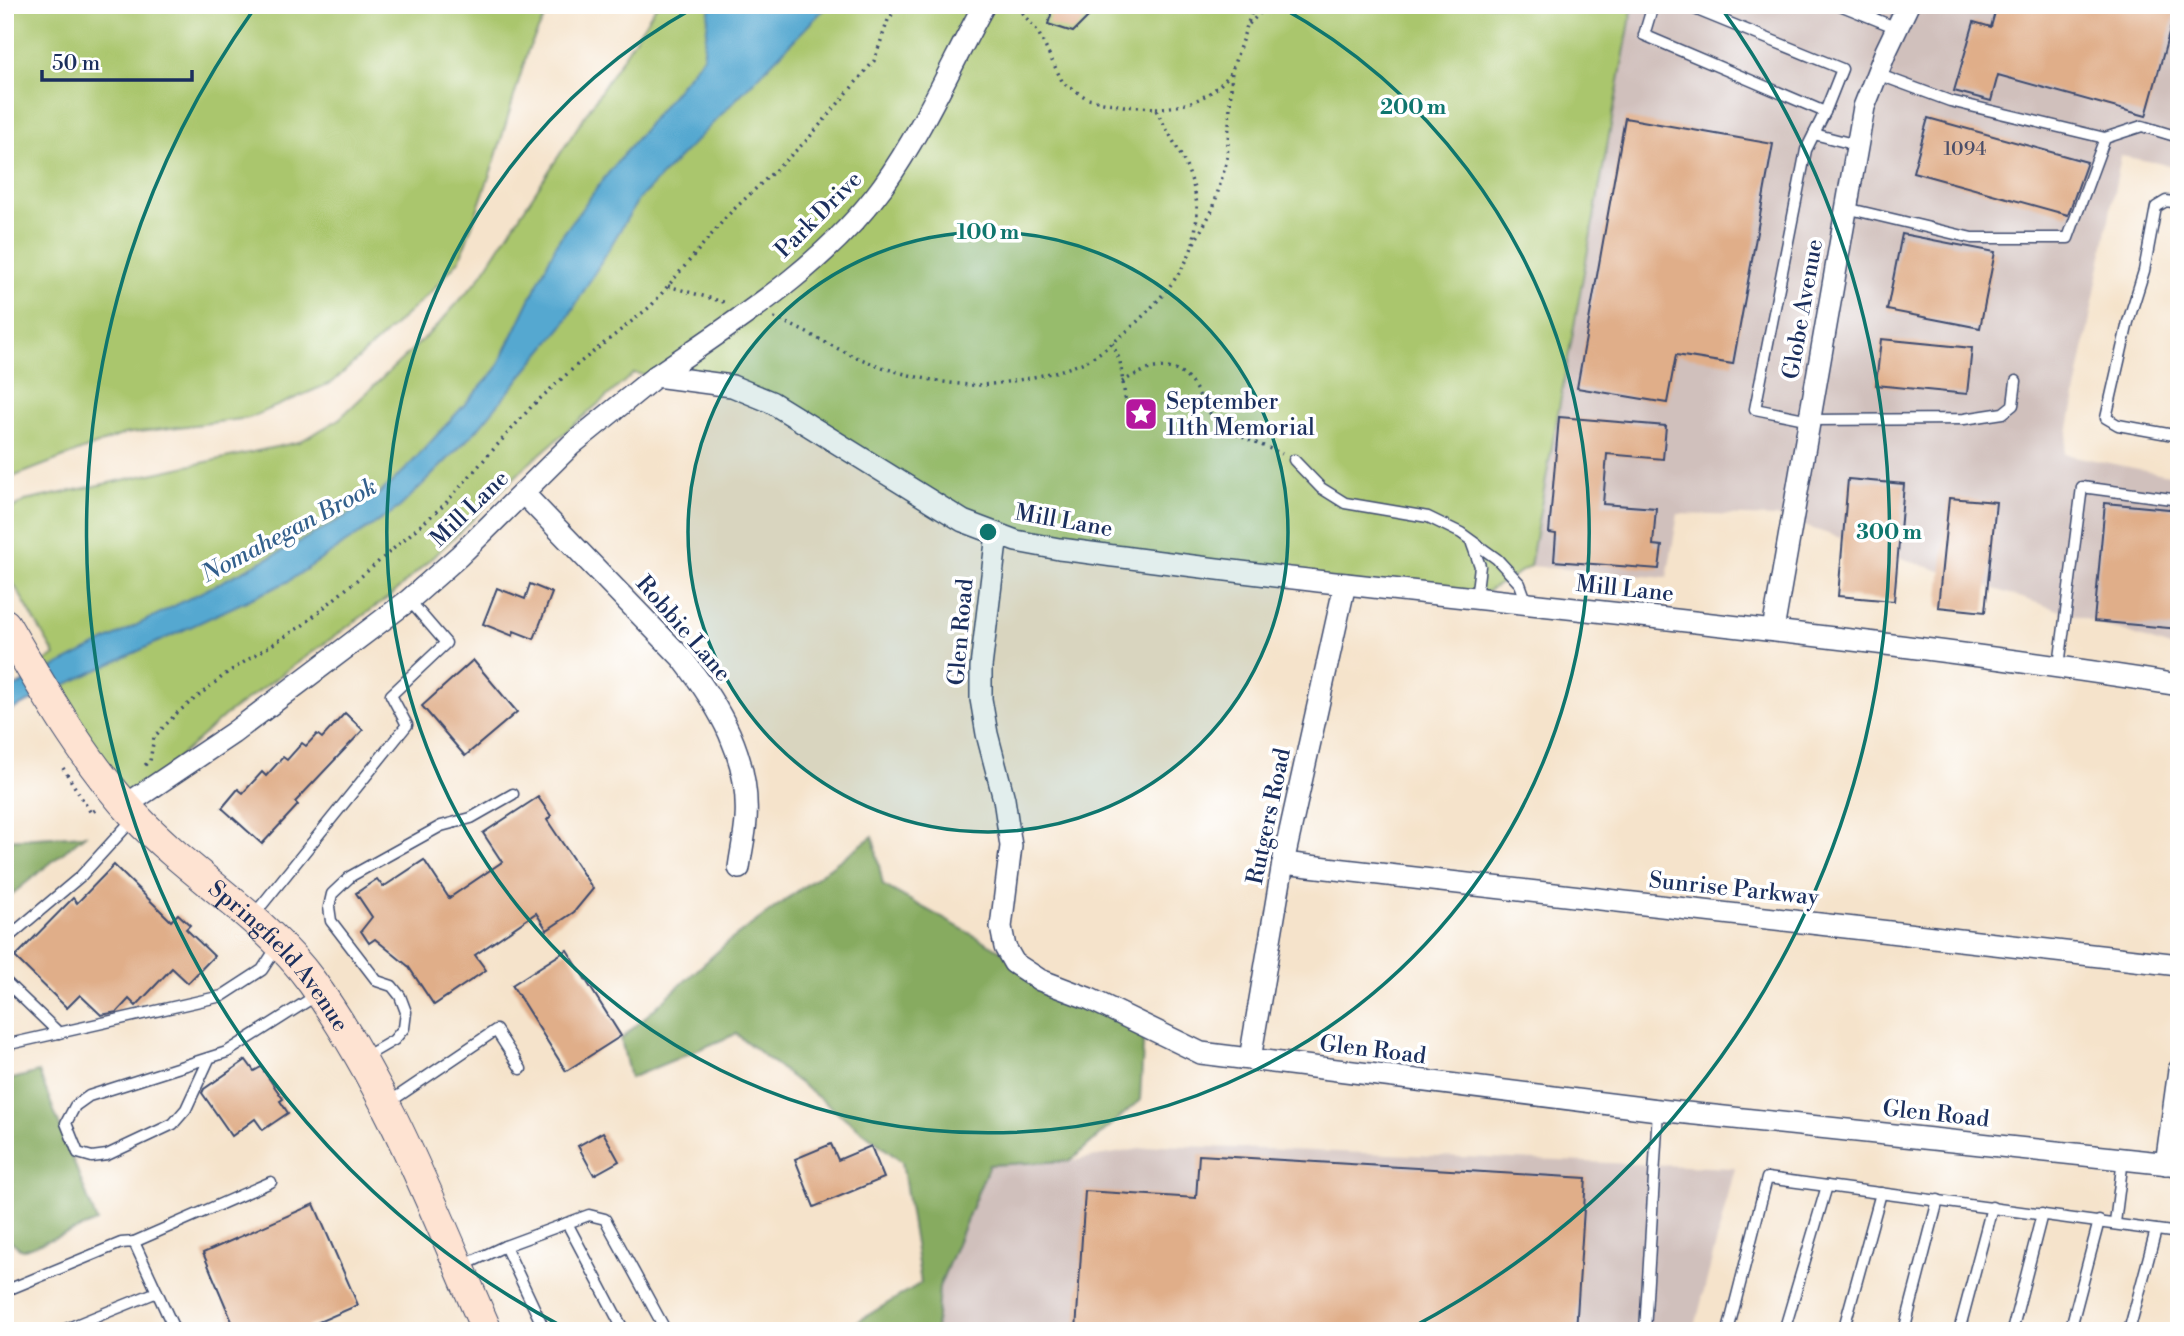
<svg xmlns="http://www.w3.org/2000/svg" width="2184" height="1336" viewBox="0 0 2184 1336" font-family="'Libre Bodoni',serif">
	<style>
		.industrial { fill: #d0c0bc }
		.green { fill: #aac66d; stroke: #627a66; stroke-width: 2 }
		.forest { fill: #87ab60; stroke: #516d5f; stroke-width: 2 }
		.water { fill: #55a8d0; stroke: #386c97; stroke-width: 2 }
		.building { fill: #e0ae89 }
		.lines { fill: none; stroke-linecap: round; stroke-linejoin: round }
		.service-casing { stroke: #3c4a6e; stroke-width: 13 }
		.minor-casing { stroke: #3c4a6e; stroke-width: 24 }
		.secondary-casing { stroke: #3c4a6e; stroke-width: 32 }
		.path { stroke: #3c4a6e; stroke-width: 3.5; stroke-dasharray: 2 5; stroke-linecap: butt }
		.service { stroke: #fff; stroke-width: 10 }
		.minor { stroke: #fff; stroke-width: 21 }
		.secondary { stroke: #fee3d2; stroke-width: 30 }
		.ring { fill: none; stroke: #0f766e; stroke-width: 3.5 }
		.labels { text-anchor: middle; stroke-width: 7; stroke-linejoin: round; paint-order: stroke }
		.number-label { font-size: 19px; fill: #4c4f69 }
		.street-label { font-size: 23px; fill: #1b2f5e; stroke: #fff }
		.poi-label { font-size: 23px; fill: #1b2f5e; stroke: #fff; text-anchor: start }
		.water-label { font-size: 24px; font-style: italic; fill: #325f8c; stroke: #fff }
		.centre { fill: #0f766e; stroke: #fff; stroke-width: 3.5 }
		.ring-label { font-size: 21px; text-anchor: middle; font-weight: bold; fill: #0f766e; stroke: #fff; stroke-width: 7; stroke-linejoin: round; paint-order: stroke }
	</style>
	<rect width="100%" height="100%" fill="#fff"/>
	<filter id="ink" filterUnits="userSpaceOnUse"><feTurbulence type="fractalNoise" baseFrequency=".0143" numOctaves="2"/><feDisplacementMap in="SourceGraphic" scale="14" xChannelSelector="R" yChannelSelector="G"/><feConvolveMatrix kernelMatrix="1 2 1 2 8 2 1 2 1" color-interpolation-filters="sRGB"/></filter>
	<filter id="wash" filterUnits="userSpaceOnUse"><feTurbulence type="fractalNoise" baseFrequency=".00686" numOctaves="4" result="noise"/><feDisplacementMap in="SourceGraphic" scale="28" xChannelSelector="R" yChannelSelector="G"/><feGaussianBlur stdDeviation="1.57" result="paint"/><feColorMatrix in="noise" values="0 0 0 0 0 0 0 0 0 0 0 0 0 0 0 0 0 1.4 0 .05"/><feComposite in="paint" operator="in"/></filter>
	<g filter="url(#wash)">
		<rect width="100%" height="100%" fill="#f5e3cb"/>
		<g class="industrial">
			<path d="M1633 5H2179V167L2121 156 2064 454 2179 477V650L1777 517 1678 514 1667 578 1530 566Z"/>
			<path d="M1162 1145 1735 1168 1694 1331H936L939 1287 990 1165 1070 1161Z"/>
		</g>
		<g class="green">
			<path d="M5 5H551L528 50 495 160 460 259 433 290 333 382 249 418 124 434 5 480Z"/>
			<path d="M657 5H1633L1530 566 1476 598 1016 541 771 402 634 373 525 467 462 530 393 594 224 716 126 805 33 670 55 655 5 569V512L25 501 299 442 338 420 436 327 478 280Z"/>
		</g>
		<g class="forest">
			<path d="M85 835 5 900V840Z"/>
			<path d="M873 836 883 885 1144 1030 1140 1100 1070 1161 989 1165 939 1287 936 1331H842L921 1283 902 1162 736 1034 630 1078 621 1039 728 942Z"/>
			<path d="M39 1072 97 1222 22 1250 5 1236V1081Z"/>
		</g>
		<path class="water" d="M710 5H828L638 200 563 326 476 431 400 507 287 582 5 713V692L288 548 353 512 380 493 407 468 496 370 558 241 605 177 703 57Z"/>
		<g id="blocks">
			<g class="building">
				<path d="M1049 5H1082L1092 13 1073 32 1048 24 1051 15Z"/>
				<path d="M1997 5H2177L2146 116 1998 75 1991 101 1954 91 1974 22 1991 27Z"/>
				<path d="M1625 118 1773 144 1733 364 1676 355 1667 403 1577 388Z"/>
				<path d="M1928 118 2087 162 2068 215 1913 172Z"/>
				<path d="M1902 234 1995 252 1980 328 1887 310Z"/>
				<path d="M1881 339 1972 348 1967 394 1876 385Z"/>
				<path d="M1559 417 1666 426 1663 459 1607 454 1603 504 1656 508 1653 545 1662 546 1659 569 1554 561 1556 534 1549 533Z"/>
				<path d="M1848 479 1904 484 1894 601 1838 596Z"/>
				<path d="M1949 498 1996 502 1985 612 1938 607Z"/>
				<path d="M2105 503 2179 510V629L2094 621Z"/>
				<path d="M530 584 552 593 534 639 514 631 513 636 483 624 497 588 525 599Z"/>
				<path d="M473 660 517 712 465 756 422 706Z"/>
				<path d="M345 713 363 730 295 802 298 805 262 844 222 808 238 789 243 793 262 772 266 776 283 757 287 760 302 743 306 746 317 734 322 738Z"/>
				<path d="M538 797 551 816 547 820 593 889 574 912 547 930 536 913 475 955 486 970 434 1005 408 966 375 939 369 943 361 931 372 917 356 893 377 879 383 887 424 860 449 898 502 862 483 833Z"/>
				<path d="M114 865 171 921 178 914 190 925 186 929 214 956 188 983 172 968 136 1006 129 999 117 1012 101 1015 80 995 67 1008 15 957 73 898 77 903Z"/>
				<path d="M567 950 621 1036 566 1071 512 985Z"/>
				<path d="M246 1060 254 1071 261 1067 283 1099 280 1101 288 1113 263 1130 255 1119 232 1136 202 1093 204 1089Z"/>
				<path d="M603 1132 619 1161 594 1175 578 1146Z"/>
				<path d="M831 1144 838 1160 871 1146 884 1178 814 1207 795 1159Z"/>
				<path d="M1199 1155 1586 1178 1576 1331H1076L1085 1191 1196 1198Z"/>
				<path d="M314 1204 358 1305 298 1331H236L203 1253Z"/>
			</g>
		</g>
	</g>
	<g filter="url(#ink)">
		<use href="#blocks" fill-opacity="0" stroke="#3c4a6e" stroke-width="2"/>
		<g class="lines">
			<defs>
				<g id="service">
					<path d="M1653 5 1644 35 1825 112 1842 69 1685 5"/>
					<path d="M1840 5 1897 28"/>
					<path d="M1825 112 1806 150 1755 409 1810 420 1964 419 2003 413 2013 405 2016 381"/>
					<path d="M1814 134 1857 145"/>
					<path d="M2105 138 2142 126 2175 136 2179 127"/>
					<path d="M2179 203 2166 201 2156 207 2144 271 2128 322 2106 418 2118 425 2179 436"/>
					<path d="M1846 208 1972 238H2068L2105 138 1950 101 1877 74"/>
					<path d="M1294 460 1321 488 1345 503 1428 517 1461 533 1497 559 1520 584 1527 603"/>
					<path d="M1472 544 1480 566 1476 598"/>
					<path d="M2059 666 2082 487 2179 500"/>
					<path d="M253 916 407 725 391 695 446 643 409 600"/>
					<path d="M5 940 81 876 135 817"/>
					<path d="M5 981 59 1033"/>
					<path d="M5 1045 222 996 262 970 277 947"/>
					<path d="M363 1058 394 1040 404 1028 406 1012 400 996 392 986 377 981 331 921 329 907 332 894 351 876 441 826 471 818 513 794"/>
					<path d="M209 1059 186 1109 173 1124 107 1155 92 1157 78 1153 66 1123 75 1106 89 1096 227 1052 317 995"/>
					<path d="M388 1103 496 1030 521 1069"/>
					<path d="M567 1223 624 1331"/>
					<path d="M2115 1223 2123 1159"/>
					<path d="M134 1242 271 1182"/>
					<path d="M505 1246 545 1331"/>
					<path d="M462 1266 505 1246 589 1215 605 1219 666 1331"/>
					<path d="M5 1291 121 1243 134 1242 175 1331"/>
					<path d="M61 1331 157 1292"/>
					<path d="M1645 1331 1658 1110"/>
					<path d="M1728 1331 1767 1178 2179 1233"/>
					<path d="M1784 1331 1827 1186"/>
					<path d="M1843 1331 1881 1193"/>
					<path d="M1904 1331 1938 1200"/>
					<path d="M1959 1331 1992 1207"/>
					<path d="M2012 1331 2042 1214"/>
					<path d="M2070 1331 2099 1221"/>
					<path d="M2129 1331 2156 1230"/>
				</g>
				<g id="minor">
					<path d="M656 376C736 321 825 266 883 186 923 130 951 65 984 5"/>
					<path d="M523 493 682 658C719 706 750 757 746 820 745 836 741 852 739 868"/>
					<path d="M997 534 981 667V699L987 734 1004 799 1011 846 1001 927 1005 947 1014 963 1040 980 1090 999 1201 1053 1658 1110 2179 1165"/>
					<path d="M1773 630 1864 107 1886 51 1908 5"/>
					<path d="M126 805 233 733 409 600 459 556 571 445 656 376 732 386 771 402 963 521 1016 541 1059 549C1155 561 1250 574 1346 584 1624 615 1902 641 2179 685"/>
					<path d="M1283 863 2179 965"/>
					<path d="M1250 1059 1283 863 1345 584"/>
					<path d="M2166 1164 2179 1070"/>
				</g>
				<g id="secondary">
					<path id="s1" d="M5 624C44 690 83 760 135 816 190 875 264 916 312 982 388 1087 435 1213 487 1331"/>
				</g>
			</defs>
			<use href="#service" class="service-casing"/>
			<use href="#minor" class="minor-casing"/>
			<use href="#secondary" class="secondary-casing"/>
			<g class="path">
				<path d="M1249 24 1268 5"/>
				<path d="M1156 108C1185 108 1214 97 1231 72"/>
				<path d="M1194 243 1213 209 1227 160 1232 70 1254 5"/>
				<path d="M668 286 727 303"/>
				<path d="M774 318C806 330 834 349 866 361 897 374 935 382 969 385 994 387 1067 372 1088 360 1122 341 1185 281 1193 243 1195 233 1197 221 1197 211 1197 175 1171 139 1155 108L1123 106 1088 99 1063 83 1038 32 1016 5"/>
				<path d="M1112 343 1120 361 1126 404"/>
				<path d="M1122 382C1147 367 1173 357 1194 386 1201 397 1206 410 1215 419 1232 436 1261 444 1282 454"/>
				<path d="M145 765 150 761 154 737 177 713 227 673 303 625 370 569 444 505 532 406 578 364 651 306 728 215 807 140 831 112 874 61 888 20 899 5"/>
				<path d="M63 768 91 813 98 808"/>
			</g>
			<use href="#service" class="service"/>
			<use href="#minor" class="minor"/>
			<use href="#secondary" class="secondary"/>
		</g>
	</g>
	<circle cx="988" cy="532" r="300" fill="#0f766e" fill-opacity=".12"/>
	<g class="ring">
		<circle cx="988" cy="532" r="300"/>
		<path d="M1279 6A601 601 0 1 1 697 6"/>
		<path d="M565 1328A901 901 0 0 1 254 9M1722 9A901 901 0 0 1 1411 1328"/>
	</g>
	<defs>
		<symbol id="sight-square" viewBox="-11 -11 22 22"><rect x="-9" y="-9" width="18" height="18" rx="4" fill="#b5179e" stroke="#fff"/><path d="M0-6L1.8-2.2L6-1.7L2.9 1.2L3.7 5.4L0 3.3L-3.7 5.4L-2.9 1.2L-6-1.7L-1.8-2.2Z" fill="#fff"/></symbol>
	</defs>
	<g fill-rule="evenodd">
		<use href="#sight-square" x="1122" y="395" width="38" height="38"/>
	</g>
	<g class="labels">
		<g class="number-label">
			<text x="1965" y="155">1094</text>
		</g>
		<g class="street-label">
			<text transform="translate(818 214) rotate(-45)" y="8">Park Drive</text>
			<text transform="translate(1802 309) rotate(-80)" y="8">Globe Avenue</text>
			<text transform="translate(469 508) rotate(-44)" y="8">Mill Lane</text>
			<text transform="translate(1064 520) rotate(10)" y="8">Mill Lane</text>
			<text transform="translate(1625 588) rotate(6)" y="8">Mill Lane</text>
			<text transform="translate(684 628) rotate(49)" y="8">Robbie Lane</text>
			<text transform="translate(960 632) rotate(-85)" y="8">Glen Road</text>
			<text transform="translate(1268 816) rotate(-78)" y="8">Rutgers Road</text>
			<text transform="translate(1734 888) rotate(6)" y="8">Sunrise Parkway</text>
			<text dy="8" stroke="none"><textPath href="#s1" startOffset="434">Springfield Avenue</textPath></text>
			<text transform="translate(1373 1049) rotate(7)" y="8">Glen Road</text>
			<text transform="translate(1936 1113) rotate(6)" y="8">Glen Road</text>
		</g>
		<g class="poi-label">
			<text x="1166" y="409">September<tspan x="1166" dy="26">11th Memorial</tspan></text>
		</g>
		<g class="water-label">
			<text transform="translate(289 530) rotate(-28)" y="8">Nomahegan Brook</text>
		</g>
	</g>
	<circle cx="988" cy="532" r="10" class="centre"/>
	<g class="ring-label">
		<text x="1413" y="114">200 m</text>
		<text x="988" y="239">100 m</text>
		<text x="1889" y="539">300 m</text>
	</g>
	<rect width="2184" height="1336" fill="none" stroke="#fff" stroke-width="28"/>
	<path d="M42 70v10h150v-10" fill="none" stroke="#1b2f5e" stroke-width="3.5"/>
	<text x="52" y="70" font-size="21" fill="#1b2f5e" stroke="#ffffff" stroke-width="5" paint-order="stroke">50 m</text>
</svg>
